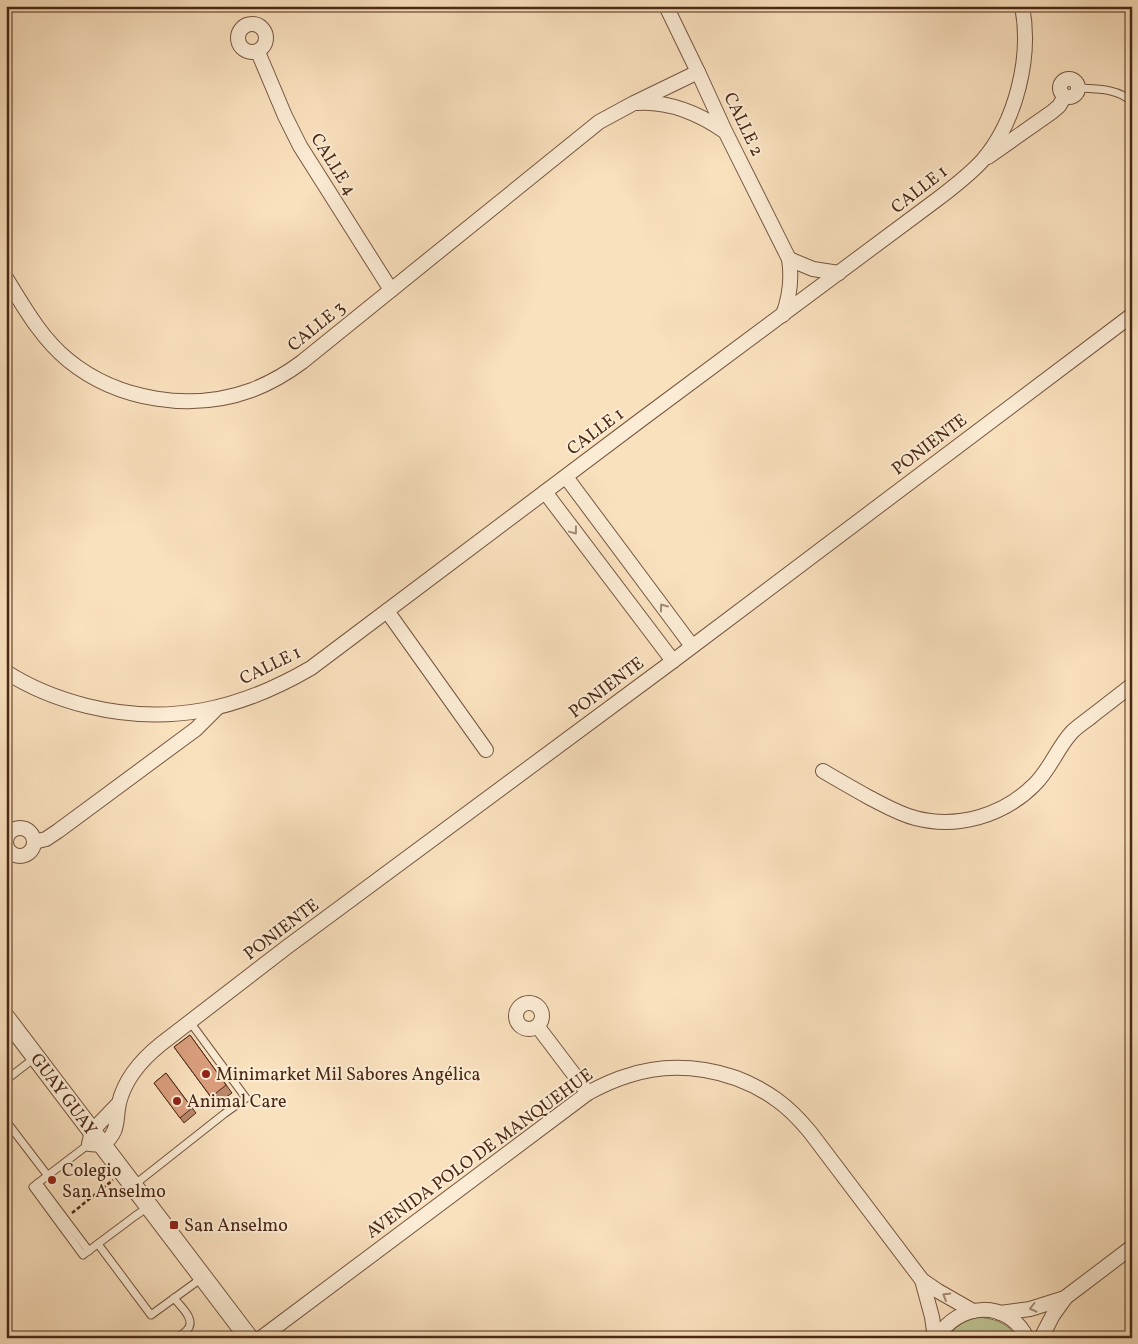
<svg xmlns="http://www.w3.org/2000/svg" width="1138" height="1344" viewBox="0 0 1138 1344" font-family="Vollkorn,serif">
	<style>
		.green { fill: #bdc393; stroke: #847654 }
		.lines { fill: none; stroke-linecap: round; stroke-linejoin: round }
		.service-casing { stroke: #76563f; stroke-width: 9 }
		.minor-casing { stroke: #76563f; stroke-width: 16 }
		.tertiary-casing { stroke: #76563f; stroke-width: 20 }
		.path { stroke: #4a2815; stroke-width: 2.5; stroke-dasharray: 4 2.5; stroke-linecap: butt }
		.service { stroke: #fcecd5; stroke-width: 7 }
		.minor { stroke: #fcecd5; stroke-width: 14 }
		.tertiary { stroke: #fcecd5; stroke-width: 18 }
		.wall { fill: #bb886c; stroke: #4a2815 }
		.building { fill: #da9e7d; stroke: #4a2815 }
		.oneway { stroke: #a38a75 }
		.poi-dot { fill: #8f2418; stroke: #fcecd5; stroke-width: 2 }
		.labels { text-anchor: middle; stroke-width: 4; stroke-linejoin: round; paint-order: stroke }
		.street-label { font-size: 18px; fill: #4a2815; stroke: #fcecd5 }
		.poi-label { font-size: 18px; fill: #4a2815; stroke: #fcecd5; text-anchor: start }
	</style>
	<rect width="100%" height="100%" fill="#fae1be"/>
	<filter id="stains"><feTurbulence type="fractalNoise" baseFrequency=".004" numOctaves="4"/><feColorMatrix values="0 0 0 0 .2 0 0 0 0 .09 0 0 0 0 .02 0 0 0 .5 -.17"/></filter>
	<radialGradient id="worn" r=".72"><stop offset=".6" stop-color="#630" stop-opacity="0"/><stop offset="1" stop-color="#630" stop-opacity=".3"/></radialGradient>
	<path class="green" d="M979 1317C995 1319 1009 1323 1017 1338H946C957 1325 963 1321 979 1317Z"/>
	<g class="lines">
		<defs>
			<g id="service">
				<path d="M1078 88C1096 89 1118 88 1132 102"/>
				<path d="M6 1080 28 1063"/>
				<path d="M6 1121 48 1176"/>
				<path d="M38 1183 89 1144"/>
				<path d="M134 1185 224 1114 246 1098 190 1022"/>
				<path d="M98 1244 151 1315 195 1283"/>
				<path d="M89 1251 38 1183 33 1187 83 1255C100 1242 118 1229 135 1216L141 1212"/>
				<path d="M174 1298C180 1306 197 1320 187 1330 185 1333 180 1335 177 1338"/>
			</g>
			<g id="minor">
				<path d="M666 6 698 72 725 131 789 259C792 278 790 296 783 315"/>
				<circle cx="252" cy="38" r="14"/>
				<path d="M258 52 285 116 300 146 391 290"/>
				<circle cx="1069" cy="88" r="9"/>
				<path d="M637 103C670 101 698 113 724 131"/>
				<path d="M988 157 1052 112 1059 106 1065 96"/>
				<path d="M789 259 813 269 839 273"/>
				<path d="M6 278C24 307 41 338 68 360 118 401 192 412 252 390 270 383 286 374 302 362L599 122 634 103 698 72"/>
				<path d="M566 477 692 646"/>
				<path d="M545 492 673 661"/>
				<path d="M387 611 486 750"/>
				<path d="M6 672C31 688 59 699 87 706 169 726 239 710 311 668L642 419 935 201C951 189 968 176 982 161 1016 122 1032 57 1022 6"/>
				<path d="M823 771C838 780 854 789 870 798 884 805 899 814 915 818 957 829 1003 816 1034 785 1050 770 1057 748 1072 732 1078 726 1086 721 1092 716 1106 705 1119 695 1132 685"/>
				<circle cx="20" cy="842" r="14"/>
				<path d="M34 842 46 839 58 831 196 729 217 708"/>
				<circle cx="529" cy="1016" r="13"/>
				<path d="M538 1027 588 1093"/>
				<path d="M119 1103 92 1131 89 1144 103 1145C120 1130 115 1122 119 1103 125 1078 141 1060 161 1044L287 947 673 661 1132 315"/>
				<path d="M922 1280 932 1317 935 1338"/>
				<path d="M1000 1313 1030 1309 1065 1298"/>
				<path d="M261 1338 588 1093C601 1086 613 1080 627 1076 676 1059 735 1069 777 1100 790 1109 800 1120 810 1132L922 1280 938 1291 973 1311"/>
				<path d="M937 1338C958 1302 1008 1299 1027 1338"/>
				<path d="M1041 1338 1053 1315 1066 1297 1132 1247"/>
			</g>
			<path id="tertiary" d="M6 1018 249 1338"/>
		</defs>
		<use href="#service" class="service-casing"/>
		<use href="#minor" class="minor-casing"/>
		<use href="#tertiary" class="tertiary-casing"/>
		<path class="path" d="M72 1213 113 1180"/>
		<use href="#service" class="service"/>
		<use href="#minor" class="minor"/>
		<use href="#tertiary" class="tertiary"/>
	</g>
	<g class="wall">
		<path d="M190 1035 232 1093 216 1104 174 1047Z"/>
		<path d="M166 1073 196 1113 184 1123 154 1083Z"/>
	</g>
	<g class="building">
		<path d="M190 1035 226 1085 211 1097 174 1047Z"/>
		<path d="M166 1073 192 1108 180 1118 154 1083Z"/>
	</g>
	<defs><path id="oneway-chevron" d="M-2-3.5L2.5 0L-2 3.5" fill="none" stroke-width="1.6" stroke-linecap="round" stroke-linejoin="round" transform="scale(1.25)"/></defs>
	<g class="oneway">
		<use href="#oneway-chevron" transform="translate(574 531) rotate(53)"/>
		<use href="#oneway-chevron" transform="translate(663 607) rotate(-126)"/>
		<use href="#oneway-chevron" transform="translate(946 1296) rotate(-150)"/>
		<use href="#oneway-chevron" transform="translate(1033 1308) rotate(166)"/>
	</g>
	<g class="poi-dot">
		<circle cx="206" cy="1074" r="5"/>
		<circle cx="177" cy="1101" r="5"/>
		<circle cx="52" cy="1180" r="5"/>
		<rect x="169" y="1220" width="10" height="10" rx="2.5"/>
	</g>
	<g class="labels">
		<g class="street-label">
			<text transform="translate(744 124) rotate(64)" y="6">CALLE 2</text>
			<text transform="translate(334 164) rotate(58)" y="6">CALLE 4</text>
			<text transform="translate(919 189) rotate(-38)" y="6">CALLE 1</text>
			<text transform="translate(316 326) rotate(-39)" y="6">CALLE 3</text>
			<text transform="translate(595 431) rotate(-37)" y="6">CALLE 1</text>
			<text transform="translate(929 444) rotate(-37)" y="6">PONIENTE</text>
			<text transform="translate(270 665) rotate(-26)" y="6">CALLE 1</text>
			<text transform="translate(606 687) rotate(-37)" y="6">PONIENTE</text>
			<text transform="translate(281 929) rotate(-37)" y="6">PONIENTE</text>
			<text transform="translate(64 1094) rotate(53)" y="6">GUAY GUAY</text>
			<text transform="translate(479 1153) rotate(-36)" y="6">AVENIDA POLO DE MANQUEHUE</text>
		</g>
		<g class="poi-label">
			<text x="216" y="1080">Minimarket Mil Sabores Angélica</text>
			<text x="187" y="1107">Animal Care</text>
			<text x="62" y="1176">Colegio<tspan x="62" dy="21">San Anselmo</tspan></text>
			<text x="184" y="1231">San Anselmo</text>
		</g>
	</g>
	<rect width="1138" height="1344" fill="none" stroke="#fae1be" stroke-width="25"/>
	<rect x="8" y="8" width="1123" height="1329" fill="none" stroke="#4a2815" stroke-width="2.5"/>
	<rect x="12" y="12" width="1113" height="1319" fill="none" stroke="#4a2815"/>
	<rect width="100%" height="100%" filter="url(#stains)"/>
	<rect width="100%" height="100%" fill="url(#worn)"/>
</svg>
